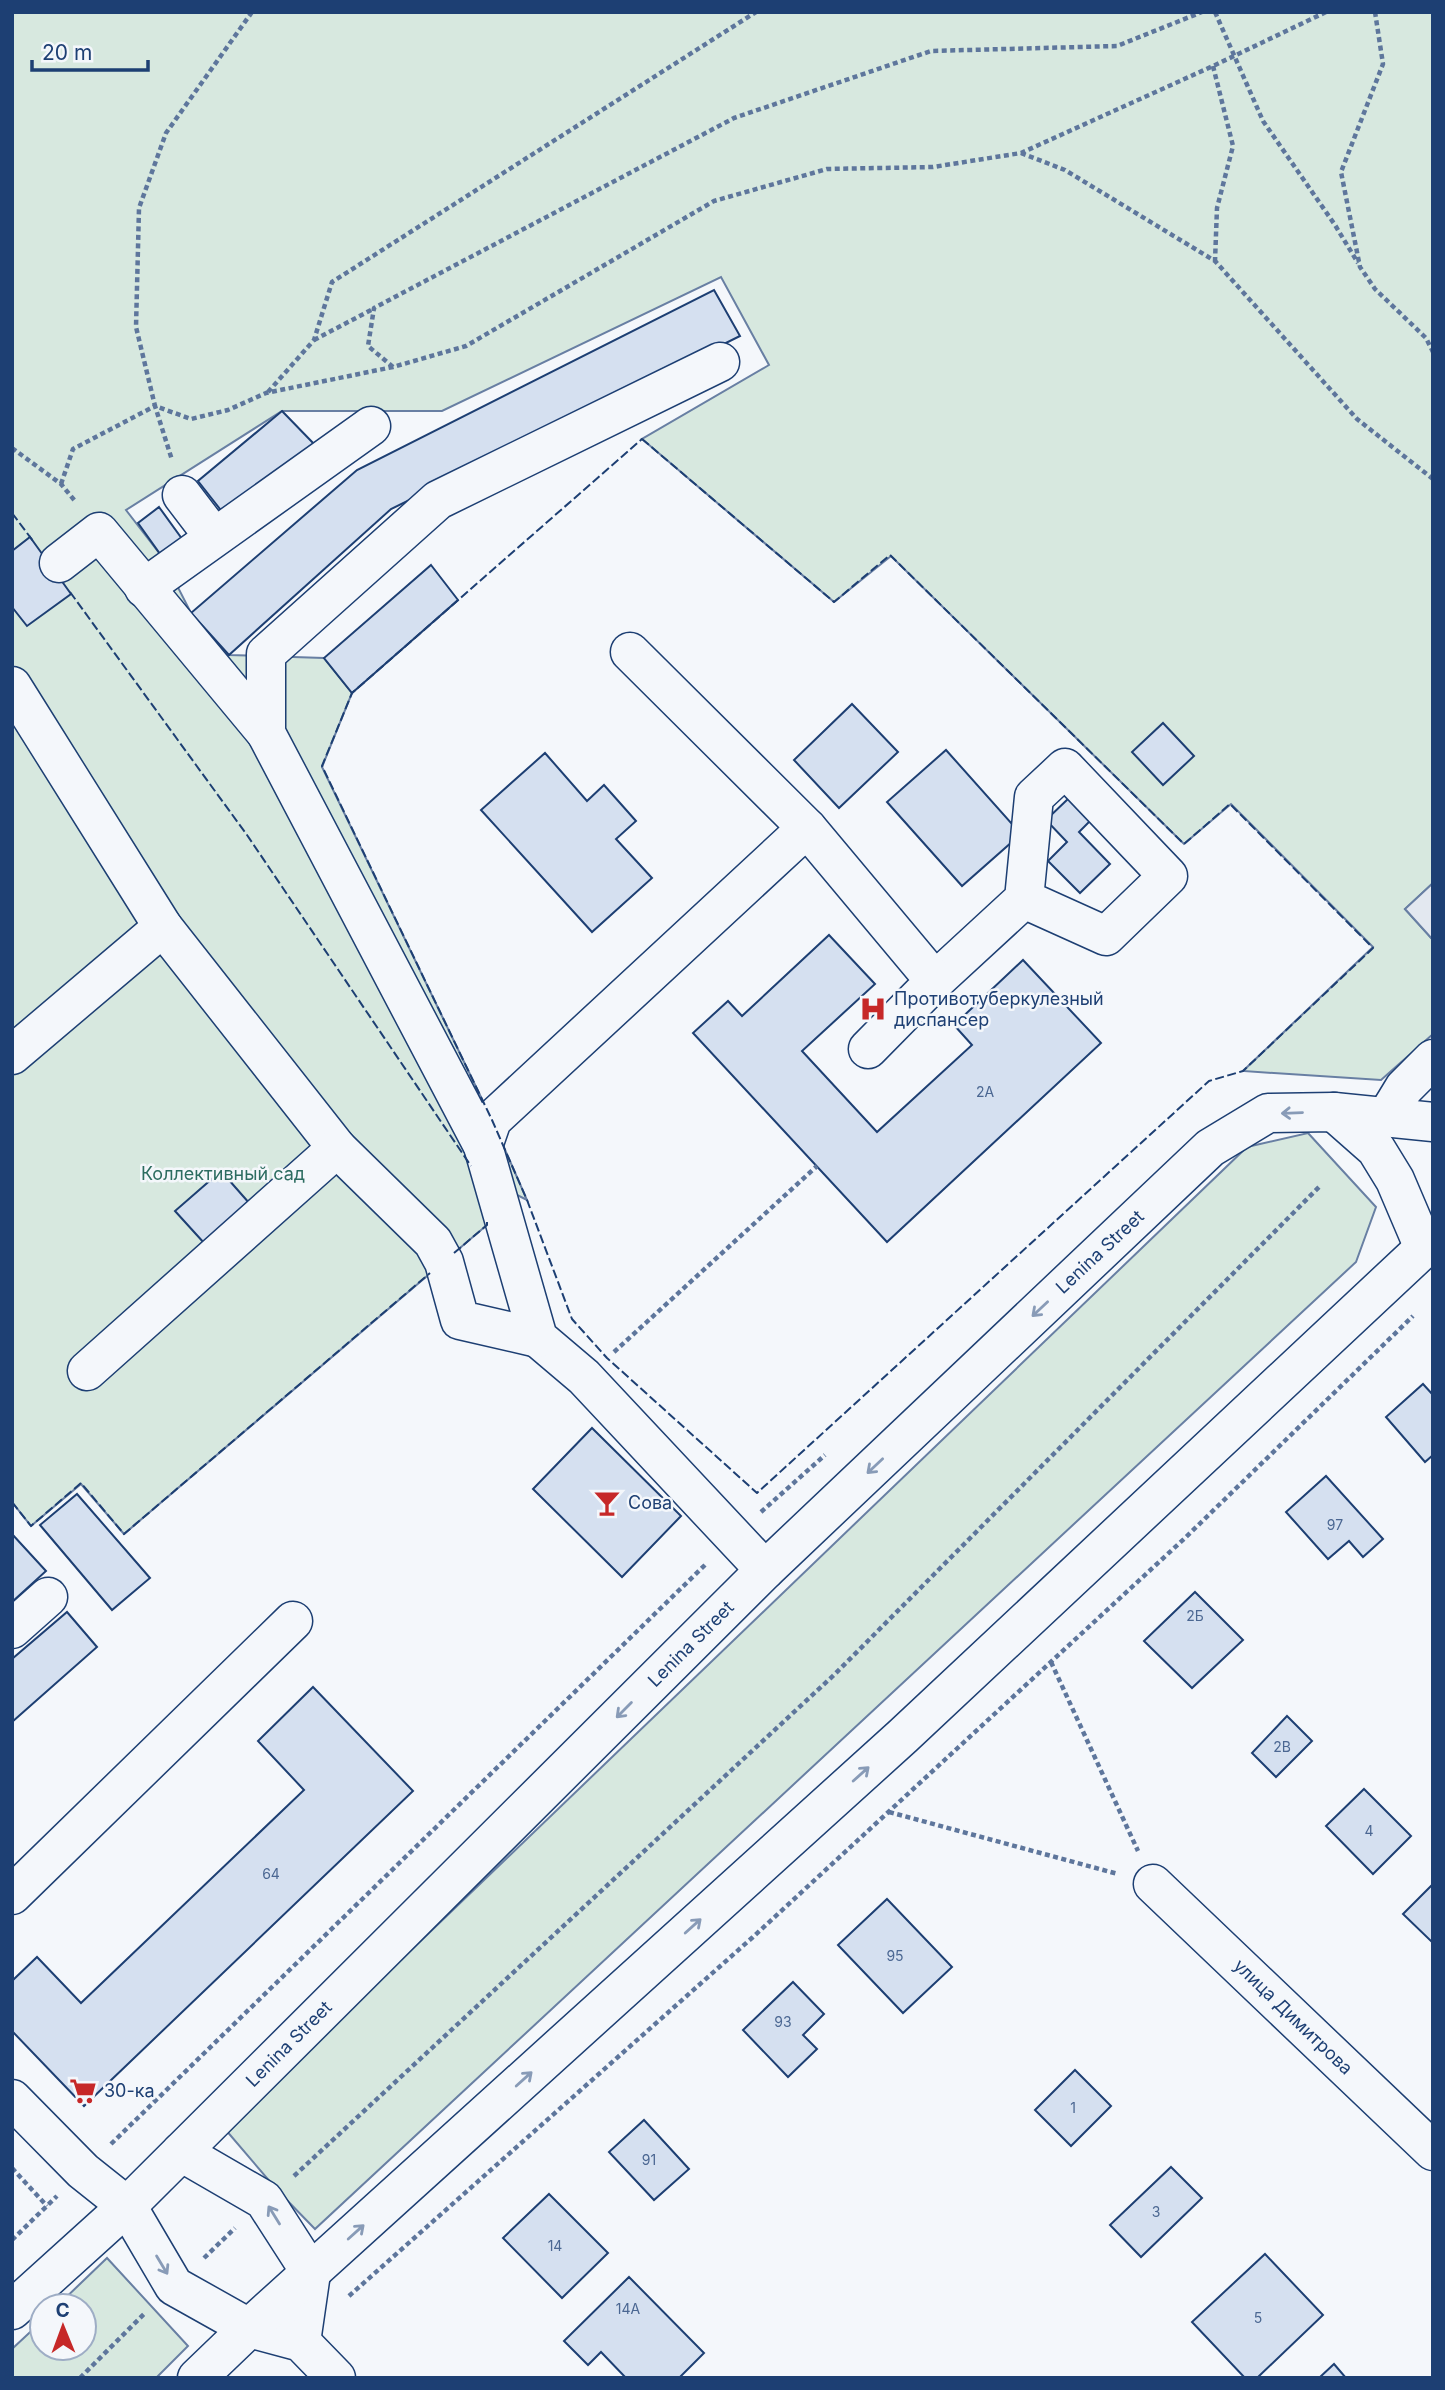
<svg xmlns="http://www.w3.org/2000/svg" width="1445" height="2390" viewBox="0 0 1445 2390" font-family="Inter,sans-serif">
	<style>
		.green { fill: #d7e8df; stroke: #687fa3; stroke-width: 2 }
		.parking { fill: #e3e8f0; stroke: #687fa3; stroke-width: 2 }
		.building { fill: #d5e0f0; stroke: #1d3f73; stroke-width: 2 }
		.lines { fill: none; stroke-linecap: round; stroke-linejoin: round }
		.minor-casing { stroke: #1d3f73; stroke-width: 41 }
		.major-casing { stroke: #1d3f73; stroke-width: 41 }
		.path { stroke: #5e769c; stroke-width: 4.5; stroke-dasharray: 5 3.5; stroke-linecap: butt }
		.minor { stroke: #f4f7fb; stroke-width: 38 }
		.major { stroke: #f4f7fb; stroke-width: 38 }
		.fence { stroke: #1d3f73; stroke-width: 2; stroke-dasharray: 9 3.5; stroke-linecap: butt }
		.oneway { stroke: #889bb7 }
		.labels { text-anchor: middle; stroke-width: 5; stroke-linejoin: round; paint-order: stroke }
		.number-label { font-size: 14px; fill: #4b6792 }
		.poi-label { font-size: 18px; fill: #1d3f73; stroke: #f4f7fb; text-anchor: start }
		.park-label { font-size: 18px; fill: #2c6c60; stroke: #f4f7fb }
		.street-label { font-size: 18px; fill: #1d3f73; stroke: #f4f7fb }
	</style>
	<rect width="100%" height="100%" fill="#f4f7fb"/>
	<g class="green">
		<path d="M12 12H1433V883L1405 909 1433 940V1034L1381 1080 1243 1071 1373 947 1231 804 1184 844 891 556 834 602 642 439 769 365 721 277 442 411H282L126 510 163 558 191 613 229 655 324 658 352 693 322 767 492 1120 527 1200 476 1174 487 1225 124 1534 81 1484 31 1526 12 1502Z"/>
		<path d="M1308 1133 1376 1207 1356 1262 315 2229 278 2191 225 2129 1247 1147Z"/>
		<path d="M107 2258 188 2346 156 2378H12V2349L42 2321V2348H84V2306H57Z"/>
	</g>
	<path class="parking" d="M1433 883V940L1405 909Z"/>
	<g class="building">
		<path d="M714 290 740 336 391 509 229 655 191 613 357 470Z"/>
		<path d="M282 411 315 445 227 518 198 481Z"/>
		<path d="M159 507 185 543 163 558 138 523Z"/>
		<path d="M30 537 71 594 27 626 12 607V551Z"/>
		<path d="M431 565 458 600 352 693 324 658Z"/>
		<path d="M852 704 898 752 839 808 794 760Z"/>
		<path d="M1163 723 1194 756 1163 785 1132 752Z"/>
		<path d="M946 750 1021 834 962 886 887 802Z"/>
		<path d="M545 753 587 801 604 785 636 821 616 839 652 878 592 932 481 810Z"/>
		<path d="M1070 797 1091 820 1079 832 1110 864 1080 893 1048 861 1067 842 1046 820Z"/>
		<path d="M829 935 875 984 802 1051 877 1132 972 1045 954 1025 1023 960 1101 1043 887 1242 693 1033 728 1001 742 1016Z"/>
		<path d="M221 1171 250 1204 205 1244 175 1211Z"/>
		<path d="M1423 1384 1433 1395V1455L1425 1462 1386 1417Z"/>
		<path d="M592 1428 681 1516 622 1577 533 1489Z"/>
		<path d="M1326 1476 1383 1539 1363 1557 1349 1541 1328 1559 1286 1512Z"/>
		<path d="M77 1494 150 1578 112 1610 40 1525Z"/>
		<path d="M12 1534 46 1571 12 1602Z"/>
		<path d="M1195 1592 1243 1640 1192 1688 1144 1641Z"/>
		<path d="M67 1612 97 1647 12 1722V1659Z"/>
		<path d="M313 1687 413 1791 84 2106 12 2031V1981L37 1957 81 2003 304 1790 258 1741Z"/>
		<path d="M1287 1716 1312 1741 1276 1777 1252 1753Z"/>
		<path d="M1364 1789 1411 1836 1373 1874 1326 1826Z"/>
		<path d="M1433 1884V1943L1403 1914Z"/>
		<path d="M887 1899 952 1967 903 2013 838 1945Z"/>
		<path d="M793 1982 824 2014 803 2035 817 2049 788 2077 743 2030Z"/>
		<path d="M1075 2070 1111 2106 1071 2146 1035 2110Z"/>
		<path d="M644 2120 689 2169 654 2200 609 2152Z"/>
		<path d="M1171 2167 1202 2198 1141 2257 1110 2225Z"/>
		<path d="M549 2194 608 2253 562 2298 503 2238Z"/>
		<path d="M1265 2254 1323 2315 1257 2378H1245L1192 2322Z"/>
		<path d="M629 2277 704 2353 679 2378H626L601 2352 588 2365 564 2341Z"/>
		<path d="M1334 2364 1346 2378H1319Z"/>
	</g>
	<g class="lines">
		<defs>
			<g id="minor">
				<path d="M720 362 438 500 266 654V733L483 1146 538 1338 584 1377 765 1570"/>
				<path d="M182 495 214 537"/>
				<path d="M59 563 99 532 266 733"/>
				<path d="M144 588 371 426"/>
				<path d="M630 652 807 828"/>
				<path d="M12 686 163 927 337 1148 433 1242 444 1262 460 1320 538 1338"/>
				<path d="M935 981 1024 899 1034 797 1065 768 1168 876 1106 936 1024 899"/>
				<path d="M12 1055 163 927"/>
				<path d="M1387 1116 1404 1088 1433 1059"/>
				<path d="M483 1146 492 1120 807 828 935 981 868 1049"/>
				<path d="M87 1371 337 1148"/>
				<path d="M12 1629 48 1597"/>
				<path d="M1153 1884 1433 2151"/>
				<path d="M12 1895 293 1621"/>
				<path d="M12 2099 83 2171 127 2206"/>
			</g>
			<g id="major">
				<path d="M1334 1112 1376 1149 1395 1180 1424 1248"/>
				<path d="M181 2152 264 2200 311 2273 301 2342"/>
				<path d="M127 2206 174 2286 249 2328 301 2342 336 2378"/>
				<path d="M12 2310 127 2206 765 1570 1210 1148 1268 1113 1334 1112 1433 1122"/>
				<path d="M197 2378 249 2328 903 1736 1424 1248 1433 1246"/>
			</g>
		</defs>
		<use href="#minor" class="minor-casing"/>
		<use href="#major" class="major-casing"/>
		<g class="path">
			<path d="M252 12 166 133 139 208 136 327 155 406 191 419 228 410 266 393 393 367 466 346 714 201 827 169 933 167 1021 153 1213 66 1326 12"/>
			<path d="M1215 12 1263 121 1335 225 1358 263"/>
			<path d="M1375 12 1383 64 1341 172 1360 267 1375 289 1426 338 1433 352"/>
			<path d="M1213 66 1233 146 1217 208 1215 261"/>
			<path d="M1021 153 1065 170 1215 261 1357 419 1433 479"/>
			<path d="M314 340 373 309"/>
			<path d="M393 367 368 346 374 308 734 118 931 51 1117 46 1202 12"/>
			<path d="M268 392 314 340 332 282 756 12"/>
			<path d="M12 448 61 484 75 501"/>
			<path d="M61 484 73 449 155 406 172 460"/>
			<path d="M614 1352 817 1166"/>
			<path d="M761 1512 825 1455"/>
			<path d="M1051 1662 1138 1851"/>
			<path d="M889 1812 1118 1874"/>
			<path d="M111 2144 706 1564"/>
			<path d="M12 2168 47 2206"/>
			<path d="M294 2176 835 1674 1320 1186"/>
			<path d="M12 2240 57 2196"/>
			<path d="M204 2258 235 2228"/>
			<path d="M349 2296 753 1937 1185 1538 1413 1316"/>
			<path d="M80 2378 146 2312"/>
		</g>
		<use href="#minor" class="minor"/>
		<use href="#major" class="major"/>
		<g class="fence">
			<path d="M642 439 834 602 890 555 1184 844 1230 804 1373 948 1243 1071 1209 1081 757 1493 607 1358 572 1319 527 1200 492 1120 322 766 352 693Z"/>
			<path d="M12 513 33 541"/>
			<path d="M70 592 247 835 471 1166"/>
			<path d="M454 1253 487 1225V1222"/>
			<path d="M12 1502 31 1526 81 1483 124 1534 430 1273"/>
		</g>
	</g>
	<defs><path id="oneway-shaft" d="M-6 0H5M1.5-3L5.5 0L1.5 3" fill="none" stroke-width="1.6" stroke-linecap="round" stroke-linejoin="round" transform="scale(1.75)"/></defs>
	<g class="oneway">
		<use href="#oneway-shaft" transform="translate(1292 1113) rotate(178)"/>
		<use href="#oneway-shaft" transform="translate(1040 1309) rotate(137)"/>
		<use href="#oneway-shaft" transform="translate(875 1466) rotate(137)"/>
		<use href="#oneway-shaft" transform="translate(624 1710) rotate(135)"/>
		<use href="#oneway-shaft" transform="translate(861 1774) rotate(-42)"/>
		<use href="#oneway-shaft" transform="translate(693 1926) rotate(-42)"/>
		<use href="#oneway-shaft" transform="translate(524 2079) rotate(-42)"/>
		<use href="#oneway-shaft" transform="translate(274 2215) rotate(-122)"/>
		<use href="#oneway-shaft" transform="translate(356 2232) rotate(-42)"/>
		<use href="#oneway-shaft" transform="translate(162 2265) rotate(59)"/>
	</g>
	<defs>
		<symbol id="hospital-bare" viewBox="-9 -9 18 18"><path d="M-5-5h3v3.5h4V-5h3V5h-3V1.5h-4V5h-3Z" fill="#c62828" stroke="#f4f7fb" stroke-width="2.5" paint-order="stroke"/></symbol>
		<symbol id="bar-bare" viewBox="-9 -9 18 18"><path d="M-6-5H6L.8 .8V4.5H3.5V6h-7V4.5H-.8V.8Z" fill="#c62828" stroke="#f4f7fb" stroke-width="2.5" paint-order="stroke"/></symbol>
		<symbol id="supermarket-bare" viewBox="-9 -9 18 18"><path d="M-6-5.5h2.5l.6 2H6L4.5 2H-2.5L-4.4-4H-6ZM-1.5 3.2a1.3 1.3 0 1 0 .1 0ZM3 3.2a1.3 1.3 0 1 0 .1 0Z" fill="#c62828" stroke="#f4f7fb" stroke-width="2.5" paint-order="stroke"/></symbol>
	</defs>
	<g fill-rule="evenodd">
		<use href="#hospital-bare" x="854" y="990" width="38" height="38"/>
		<use href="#bar-bare" x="588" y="1484" width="38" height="38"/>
		<use href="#supermarket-bare" x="64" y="2072" width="38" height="38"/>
	</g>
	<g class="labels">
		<g class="number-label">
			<text x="985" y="1097">2А</text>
			<text x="1335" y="1530">97</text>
			<text x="1195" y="1621">2Б</text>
			<text x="1282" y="1752">2В</text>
			<text x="1369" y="1836">4</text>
			<text x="271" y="1879">64</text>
			<text x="895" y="1961">95</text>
			<text x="783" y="2027">93</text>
			<text x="1073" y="2113">1</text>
			<text x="649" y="2165">91</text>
			<text x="1156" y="2217">3</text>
			<text x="555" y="2251">14</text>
			<text x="628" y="2314">14А</text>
			<text x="1258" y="2323">5</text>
		</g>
		<g class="poi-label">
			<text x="894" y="1005">Противотуберкулезный<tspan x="894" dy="21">диспансер</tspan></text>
			<text x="628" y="1509">Сова</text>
			<text x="104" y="2097">30-ка</text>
		</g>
		<g class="park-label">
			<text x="223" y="1180">Коллективный сад</text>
		</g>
		<g class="street-label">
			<text transform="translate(1100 1252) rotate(-43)" y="6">Lenina Street</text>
			<text transform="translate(691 1644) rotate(-45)" y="6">Lenina Street</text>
			<text transform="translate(1293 2017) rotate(44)" y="6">улица Димитрова</text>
			<text transform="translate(289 2044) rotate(-45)" y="6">Lenina Street</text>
		</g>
	</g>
	<rect width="1445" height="2390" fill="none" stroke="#1d3f73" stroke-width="28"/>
	<g transform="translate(63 2327) rotate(359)"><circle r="33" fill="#f4f7fb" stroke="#9eadc5" stroke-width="2"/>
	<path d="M0-5L12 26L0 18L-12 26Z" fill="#c62828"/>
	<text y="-10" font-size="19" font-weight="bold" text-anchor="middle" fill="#1d3f73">С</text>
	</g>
	<path d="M32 60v10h116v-10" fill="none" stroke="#1d3f73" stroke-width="3.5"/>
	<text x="42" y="60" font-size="21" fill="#1d3f73" stroke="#f4f7fb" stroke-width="5" paint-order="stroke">20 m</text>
</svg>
